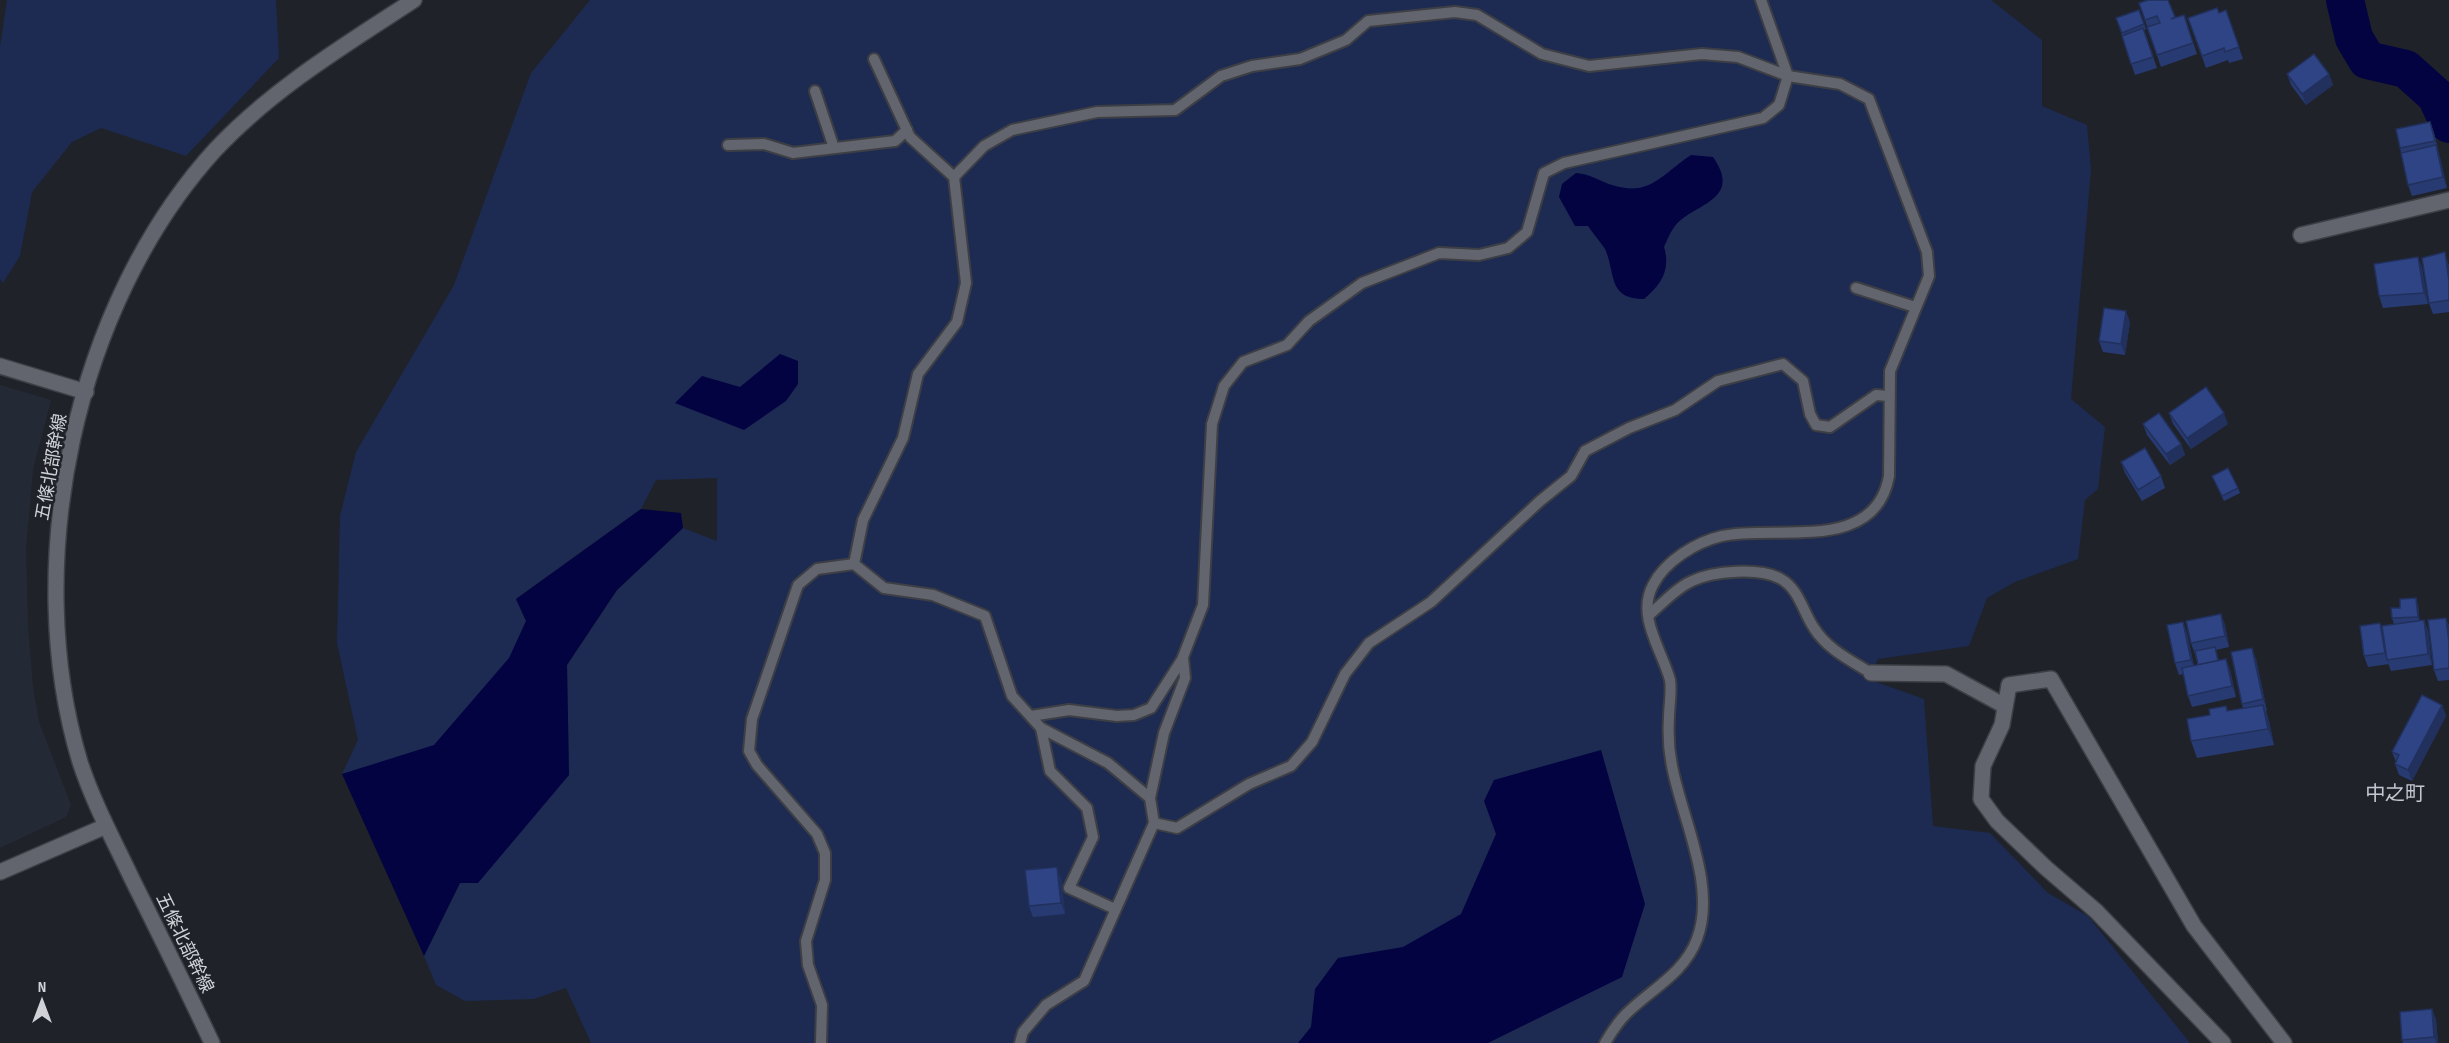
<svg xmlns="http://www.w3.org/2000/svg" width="2449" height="1043" viewBox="0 0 2449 1043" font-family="'Sofia Sans Condensed','Noto Sans JP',sans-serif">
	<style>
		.built { fill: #242936 }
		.green { fill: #1d2b52 }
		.water { fill: #030341 }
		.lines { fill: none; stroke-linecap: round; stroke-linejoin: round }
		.river { stroke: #030341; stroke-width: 38 }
		.lane-casing { stroke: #3d3f45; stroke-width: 14 }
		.street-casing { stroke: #3d3f45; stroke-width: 18 }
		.secondary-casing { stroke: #3d3f45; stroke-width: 18 }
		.lane { stroke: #62656e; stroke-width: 10 }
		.street { stroke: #62656e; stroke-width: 15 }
		.secondary { stroke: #62656e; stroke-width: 15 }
		.wall { fill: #283a72 }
		.shaded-wall { fill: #21305c }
		.building { fill: #2f4484; stroke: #21305c; stroke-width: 1.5 }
		.labels { text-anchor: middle; stroke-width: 5; stroke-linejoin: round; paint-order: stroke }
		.street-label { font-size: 18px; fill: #d0d2d7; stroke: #1f2229 }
		.neighbourhood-label { font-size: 20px; fill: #c3c7d1; stroke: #1f2229 }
	</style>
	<rect width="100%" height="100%" fill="#1f2229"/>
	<path class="built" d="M0 385 51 400 33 470 26 549 28 625 33 687 39 722 71 805 66 817 0 848Z"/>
	<g class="green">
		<path d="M7 0H276L279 58 186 156 101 128 72 142 32 192 20 256 3 283 0 279V47Z"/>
		<path d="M590 0H1991L2042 40V106L2087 125 2091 170 2071 399 2105 427 2098 489 2085 500 2078 559 2015 582 1987 598 1969 646 1878 659 1868 679 1924 699 1933 826 1990 833 2048 893 2088 916 2190 1043H591L566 988 534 999 465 1001 436 985 424 956 460 883 569 775 567 665 617 590 683 528 717 541V478L656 480 641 509 516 599 526 621 510 658 434 746 342 774 358 740 337 643 340 516 356 452 454 285 531 73Z"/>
	</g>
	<g class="water">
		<path d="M1691 155 1713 157C1744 201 1692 204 1675 226 1670 232 1667 241 1664 247 1671 270 1661 285 1644 299 1607 299 1616 273 1605 249 1600 241 1593 234 1588 226H1575L1559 197 1562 184 1576 173C1591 174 1599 181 1612 185 1650 197 1661 175 1691 155Z"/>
		<path d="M780 354 798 361V384L786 401 744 430 675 403 702 376 740 387Z"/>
		<path d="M641 509 681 513 683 528 617 590 567 665 569 775 478 883H460L424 956 342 774 434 745 509 658 526 621 516 599Z"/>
		<path d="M1601 750 1645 904 1622 977 1488 1043H1298L1311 1027 1315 989 1338 958 1403 947 1461 914 1496 834 1484 801 1494 780Z"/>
	</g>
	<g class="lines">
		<path class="river" d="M2345 0 2354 38 2367 60 2406 69 2436 96 2449 124"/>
		<defs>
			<g id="lane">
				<path d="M874 59 910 137 954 177 966 283 957 322 918 374 903 438 863 520 854 564 884 588 933 595 985 616 1012 696 1041 728 1108 763 1150 798 1154 823 1084 981 1046 1005 1023 1032 1020 1043"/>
				<path d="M815 91 834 148"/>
				<path d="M728 145 764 144 793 153 895 141 907 130"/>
				<path d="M954 177 984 146 1012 130 1097 112 1175 110 1221 76 1252 66 1300 59 1346 40 1368 21 1455 12 1477 15 1542 54 1589 66 1702 54 1738 57 1788 76 1840 84 1869 99 1927 252 1929 276 1890 371 1889 476C1875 555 1775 524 1722 536 1696 542 1665 561 1653 585 1636 616 1662 650 1670 680 1672 691 1669 706 1669 717 1668 732 1669 751 1672 766 1682 819 1717 886 1697 939 1684 974 1651 989 1626 1014 1618 1022 1611 1033 1605 1043"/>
				<path d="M1856 288 1915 307"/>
				<path d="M1649 615C1662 604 1676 588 1692 581 1713 571 1760 567 1781 579 1799 589 1803 612 1814 628 1827 649 1850 660 1871 673"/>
				<path d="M1031 716 1069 710 1117 716 1134 715 1151 708 1183 658"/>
				<path d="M1041 728 1050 771 1087 808 1093 837 1069 888 1115 909"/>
				<path d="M1150 798 1164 733 1185 678 1183 657 1203 605 1212 424 1224 386 1243 362 1287 345 1309 321 1362 283 1439 253 1479 255 1508 248 1527 232 1544 173 1564 163 1763 118 1779 105 1788 76 1761 0"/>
				<path d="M1154 823 1177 828 1249 784 1291 766 1312 742 1345 674 1369 643 1431 602 1540 501 1571 476 1585 451 1629 428 1675 410 1718 381 1783 364 1803 381 1810 414 1816 425 1830 427 1876 395 1889 396"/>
				<path d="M821 1043 822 1005 808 965 806 941 825 880V853L817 834 757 765 749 751 752 719 798 585 817 569 854 564"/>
			</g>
			<g id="street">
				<path d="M2301 235 2449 200"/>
				<path d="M1871 673 1946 674 2005 706"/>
				<path d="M0 872 106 826"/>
				<path d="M2223 1043 2096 911 2046 868 1997 821 1981 799 1983 766 2002 725 2009 685 2051 679 2194 926 2284 1043"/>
			</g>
			<g id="secondary">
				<path d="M0 366 86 392"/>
				<path d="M212 1043C186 988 159 933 132 879 114 841 93 802 80 762 20 564 75 304 215 150 272 89 345 45 414 0"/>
			</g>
		</defs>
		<use href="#lane" class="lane-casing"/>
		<use href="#street" class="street-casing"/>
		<use href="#secondary" class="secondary-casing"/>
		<use href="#lane" class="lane"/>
		<use href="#street" class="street"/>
		<use href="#secondary" class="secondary"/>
	</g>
	<g class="wall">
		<path d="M2139 3 2175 18 2184 15 2197 54 2161 67Z"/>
		<path d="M2139 10 2146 29 2144 30 2157 68 2135 75 2116 18Z"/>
		<path d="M2226 10 2243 59 2229 63 2228 60 2206 68 2188 18 2219 13Z"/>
		<path d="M2287 74H2329L2333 85 2306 105 2291 85Z"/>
		<path d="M2430 122 2434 133 2447 188 2412 196 2408 185 2400 148Z"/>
		<path d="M2418 257 2422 268 2428 304 2383 308 2379 296Z"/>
		<path d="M2449 264V312L2433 314 2429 303Z"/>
		<path d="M2130 322 2125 355 2103 352 2099 341Z"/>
		<path d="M2169 413 2228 424 2191 449 2173 424Z"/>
		<path d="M2143 424 2181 444 2185 455 2170 465 2147 435Z"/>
		<path d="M2121 462 2161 476 2165 488 2142 501 2125 473Z"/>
		<path d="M2212 476 2238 488 2240 493 2224 501Z"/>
		<path d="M2418 604 2419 620H2424L2428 631 2432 665 2391 671 2388 663 2389 664 2368 667 2364 656 2380 623 2383 632 2394 624 2392 618 2400 608Z"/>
		<path d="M2221 614 2225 625 2229 647 2216 650 2219 661 2226 659 2230 670 2236 697 2192 707 2188 696 2183 674 2179 675 2175 663 2183 622 2187 633 2194 666 2198 665 2195 654 2191 643Z"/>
		<path d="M2446 618 2449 626V680L2438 681 2434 670Z"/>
		<path d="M2256 659 2267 711H2266L2269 721 2274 745 2197 758 2191 741 2210 715 2226 706 2228 711 2243 708 2242 704Z"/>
		<path d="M2442 705 2446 716 2412 781 2399 775 2395 764 2396 762 2392 752Z"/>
		<path d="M1061 878 1065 914 1033 917 1029 906Z"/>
		<path d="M2432 1009 2436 1020 2438 1043H2403L2402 1040Z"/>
	</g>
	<g class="shaded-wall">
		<path d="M2329 74 2333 85 2306 105 2302 94Z"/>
		<path d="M2430 122 2434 133 2439 152 2435 141Z"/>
		<path d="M2436 145 2440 157 2447 188 2443 177Z"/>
		<path d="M2445 252 2449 266V281Z"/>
		<path d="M2418 257 2422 268 2428 304 2424 293Z"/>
		<path d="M2126 311 2130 322 2125 355 2121 344Z"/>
		<path d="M2224 413 2228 424 2191 449 2187 438Z"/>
		<path d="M2181 444 2185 455 2170 465 2166 454Z"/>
		<path d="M2416 598 2418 604 2420 622 2418 617Z"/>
		<path d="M2221 614 2225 625 2229 647 2225 636Z"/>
		<path d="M2446 618 2449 626V642Z"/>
		<path d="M2424 620 2428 631 2432 665 2428 654Z"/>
		<path d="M2183 622 2187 633 2195 671 2191 660Z"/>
		<path d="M2380 623 2384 634 2389 664 2385 653Z"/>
		<path d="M2252 648 2256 659 2267 711 2263 699Z"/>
		<path d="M2226 659 2230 670 2236 697 2232 686Z"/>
		<path d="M2263 705 2269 721 2274 745 2268 729Z"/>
		<path d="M2442 705 2446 716 2412 781 2408 770Z"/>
		<path d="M1057 867 1061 878 1065 914 1061 903Z"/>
		<path d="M2432 1009 2436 1020 2438 1043H2436L2434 1037Z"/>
	</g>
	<g class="building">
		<path d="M2148 0H2168L2175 17 2171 19 2184 15 2193 43 2157 55 2147 27 2160 23 2157 16 2145 20 2139 3Z"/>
		<path d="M2217 8 2219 13 2226 10 2239 47 2225 52 2224 48 2202 56 2188 18Z"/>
		<path d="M2139 10 2144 24 2122 33 2116 18Z"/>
		<path d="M2143 28 2153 57 2131 64 2122 36Z"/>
		<path d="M2314 54 2329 74 2302 94 2287 74Z"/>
		<path d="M2430 122 2435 141 2400 148 2396 129Z"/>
		<path d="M2436 145 2443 177 2408 185 2401 153Z"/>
		<path d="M2445 252 2449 281V300L2429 303 2422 258Z"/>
		<path d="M2418 257 2424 293 2379 296 2374 264Z"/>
		<path d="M2104 308 2126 311 2121 344 2099 341Z"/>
		<path d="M2206 387 2224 413 2187 438 2169 413Z"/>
		<path d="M2159 413 2181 444 2166 454 2143 424Z"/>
		<path d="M2145 448 2161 476 2138 490 2121 462Z"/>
		<path d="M2228 468 2238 488 2222 496 2212 476Z"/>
		<path d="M2416 598 2418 617 2392 618 2391 608H2400V599Z"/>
		<path d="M2221 614 2225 636 2191 643 2186 621Z"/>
		<path d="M2446 618 2449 642V668L2434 670 2428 620Z"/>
		<path d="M2424 620 2428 654 2387 660 2382 626Z"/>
		<path d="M2183 622 2191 660 2175 663 2167 625Z"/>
		<path d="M2380 623 2385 653 2364 656 2360 626Z"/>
		<path d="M2215 647 2218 661 2198 665 2195 651Z"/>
		<path d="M2252 648 2263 699 2242 704 2231 652Z"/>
		<path d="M2226 659 2232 686 2188 696 2182 668Z"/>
		<path d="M2422 695 2442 705 2408 770 2395 764 2399 755 2392 752Z"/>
		<path d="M2263 705 2268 729 2191 741 2187 719 2210 715 2209 709 2226 706 2227 711Z"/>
		<path d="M1057 867 1061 903 1029 906 1025 870Z"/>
		<path d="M2432 1009 2434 1037 2402 1040 2400 1012Z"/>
	</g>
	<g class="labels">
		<g class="street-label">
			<text transform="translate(51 467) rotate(-80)" y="6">五條北部幹線</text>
			<text transform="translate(185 943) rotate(64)" y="6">五條北部幹線</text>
		</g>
		<g class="neighbourhood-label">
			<text x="2395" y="800">中之町</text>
		</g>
	</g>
	<g transform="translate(42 1001)" stroke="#1f2229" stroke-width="4.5" paint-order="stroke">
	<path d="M0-4.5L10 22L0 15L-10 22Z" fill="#d0d2d7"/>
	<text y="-9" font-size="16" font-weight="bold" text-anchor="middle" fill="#d0d2d7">N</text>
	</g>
</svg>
